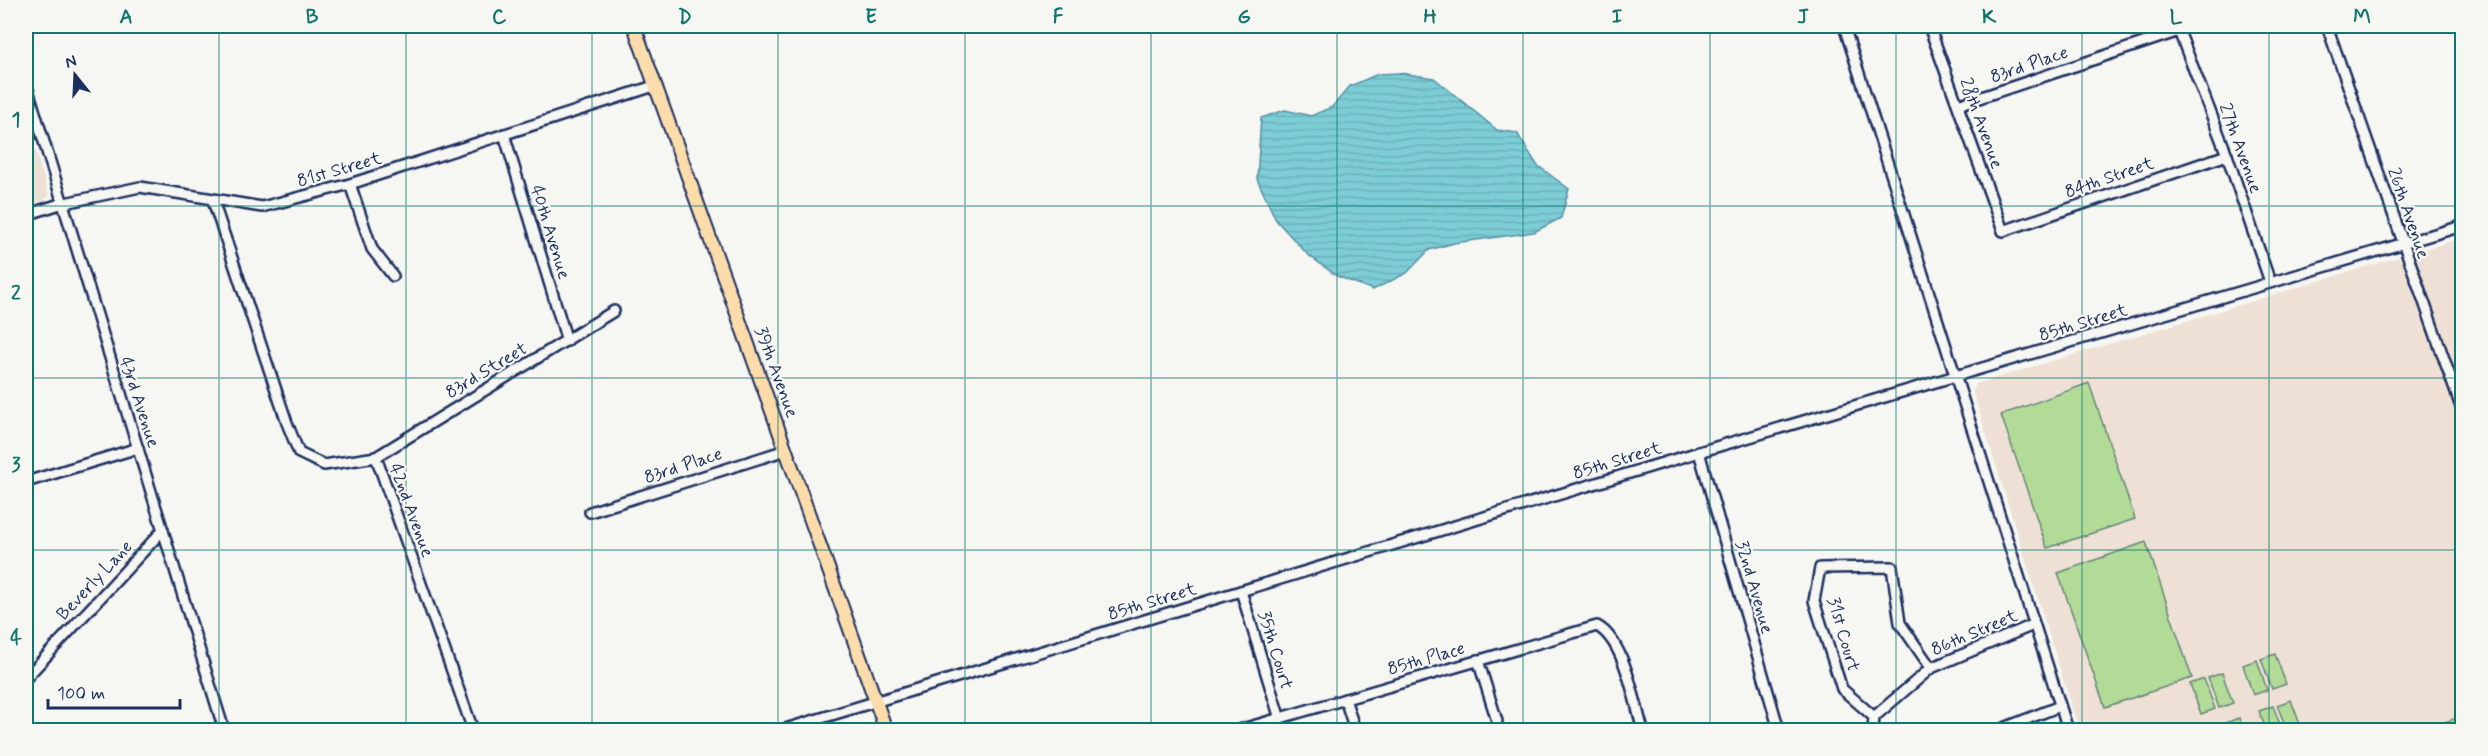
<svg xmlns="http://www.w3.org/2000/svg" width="2488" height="756" viewBox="0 0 2488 756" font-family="Mynerve,sans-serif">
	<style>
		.built { fill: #eee0d4 }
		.pitch { fill: #b2db97; stroke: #66857a; stroke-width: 1.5 }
		.water { fill: url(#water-rules); stroke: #558ea5; stroke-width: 1.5 }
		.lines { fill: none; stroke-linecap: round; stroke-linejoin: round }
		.minor-casing { stroke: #1b2f5e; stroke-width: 14 }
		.major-casing { stroke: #1b2f5e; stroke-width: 16 }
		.minor { stroke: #f6f6f2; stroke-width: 9 }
		.major { stroke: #fddcac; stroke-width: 12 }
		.grid { fill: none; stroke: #0f766e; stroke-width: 1.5; stroke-opacity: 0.55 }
		.labels { text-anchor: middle; stroke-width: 4.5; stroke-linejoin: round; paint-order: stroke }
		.street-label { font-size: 18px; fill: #1b2f5e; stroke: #f6f6f2 }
		.neatline { fill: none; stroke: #0f766e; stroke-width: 2 }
		.grid-label { font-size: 20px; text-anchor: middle; font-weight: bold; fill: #0f766e }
	</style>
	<defs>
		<pattern id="water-rules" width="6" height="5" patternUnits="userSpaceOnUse" patternTransform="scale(1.5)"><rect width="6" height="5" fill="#7ccdd5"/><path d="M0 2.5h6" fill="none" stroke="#6bb0b9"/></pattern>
	</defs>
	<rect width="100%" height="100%" fill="#f6f6f2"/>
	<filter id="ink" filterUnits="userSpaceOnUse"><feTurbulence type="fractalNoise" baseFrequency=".0167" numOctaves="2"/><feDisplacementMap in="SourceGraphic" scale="12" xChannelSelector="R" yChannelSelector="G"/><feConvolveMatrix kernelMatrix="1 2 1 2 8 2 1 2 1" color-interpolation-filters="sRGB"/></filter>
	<g filter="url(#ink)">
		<g class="built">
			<path d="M26 119 49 196 43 201 26 206Z"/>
			<path d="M2462 238V730H2079L1973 392 1976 384Z"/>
		</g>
		<g class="pitch">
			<path d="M2089 383 2135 519 2047 548 2001 415Z"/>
			<path d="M2146 542 2192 678 2105 707 2058 573Z"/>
			<path d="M2275 654 2286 684 2272 689 2261 659Z"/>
			<path d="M2257 660 2267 690 2253 695 2243 665Z"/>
			<path d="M2222 673 2233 703 2219 708 2208 678Z"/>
			<path d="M2204 679 2215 709 2201 714 2190 684Z"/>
			<path d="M2291 700 2302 730H2287L2277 705Z"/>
			<path d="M2273 706 2282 730H2266L2259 711Z"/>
			<path d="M2462 716V730H2425V729Z"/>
			<path d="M2239 718 2243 730H2227L2225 723Z"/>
		</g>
		<path class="water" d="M1400 73 1434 78 1497 130 1517 133 1537 165 1569 189 1561 218 1534 232 1454 243 1429 250 1407 273 1373 290 1337 276 1307 254 1276 220 1257 179 1261 118 1285 110 1311 116 1332 107 1350 86 1378 74Z"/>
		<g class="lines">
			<defs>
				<g id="minor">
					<path d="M1844 26 2068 730"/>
					<path d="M1929 26 2003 231 2227 155"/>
					<path d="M2177 26 2227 155 2270 282"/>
					<path d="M2327 26 2462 410"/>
					<path d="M26 83 224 730"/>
					<path d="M1958 105 2179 31"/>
					<path d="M504 134 567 341"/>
					<path d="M350 184 372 249 393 276"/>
					<path d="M213 201 287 423 299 453 324 465 376 457 614 311"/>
					<path d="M26 215 60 204 140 187 262 207 350 184 654 86"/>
					<path d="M1699 452 1779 730"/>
					<path d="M376 457 473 730"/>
					<path d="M26 482 138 448"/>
					<path d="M590 512 786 450"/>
					<path d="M1241 591 1280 719"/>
					<path d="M1478 660 1497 721"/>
					<path d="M26 678 163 530"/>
					<path d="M1345 699 1355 730"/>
					<path d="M1874 717 1931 668 2033 625"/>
					<path d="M782 730 1699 452 2462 226"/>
					<path d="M1239 730 1597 626C1625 641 1634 701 1643 730"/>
					<path d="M1873 730 1874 717 1842 689 1814 601 1820 568 1892 567 1900 623 1931 668"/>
					<path d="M1999 730 2060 706"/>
				</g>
				<path id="major" d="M634 26 886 730"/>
			</defs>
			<use href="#minor" class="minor-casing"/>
			<use href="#major" class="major-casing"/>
			<use href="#minor" class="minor"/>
			<use href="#major" class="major"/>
		</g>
	</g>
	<path class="grid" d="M219 26V730M406 26V730M592 26V730M778 26V730M965 26V730M1151 26V730M1337 26V730M1523 26V730M1710 26V730M1896 26V730M2082 26V730M2269 26V730M26 206H2462M26 378H2462M26 550H2462"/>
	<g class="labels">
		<g class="street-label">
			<text transform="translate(2029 64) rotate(-19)" y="6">83rd Place</text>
			<text transform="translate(1982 123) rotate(70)" y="6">28th Avenue</text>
			<text transform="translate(2241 148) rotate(70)" y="6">27th Avenue</text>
			<text transform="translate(339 169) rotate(-16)" y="6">81st Street</text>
			<text transform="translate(2109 177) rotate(-19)" y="6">84th Street</text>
			<text transform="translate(2409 213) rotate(71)" y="6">26th Avenue</text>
			<text transform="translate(551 232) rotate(73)" y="6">40th Avenue</text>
			<text transform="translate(2083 322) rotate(-17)" y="6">85th Street</text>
			<text transform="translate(486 370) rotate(-31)" y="6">83rd Street</text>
			<text transform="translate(777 372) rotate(70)" y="6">39th Avenue</text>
			<text transform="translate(140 402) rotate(72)" y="6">43rd Avenue</text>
			<text transform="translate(1617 460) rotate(-17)" y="6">85th Street</text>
			<text transform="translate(683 465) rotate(-18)" y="6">83rd Place</text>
			<text transform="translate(412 510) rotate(70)" y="6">42nd Avenue</text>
			<text transform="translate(94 580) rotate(-47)" y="6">Beverly Lane</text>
			<text transform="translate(1755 587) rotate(74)" y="6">32nd Avenue</text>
			<text transform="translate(1152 601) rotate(-17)" y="6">85th Street</text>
			<text transform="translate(1974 632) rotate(-23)" y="6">86th Street</text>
			<text transform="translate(1844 634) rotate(74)" y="6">31st Court</text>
			<text transform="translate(1276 650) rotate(73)" y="6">35th Court</text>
			<text transform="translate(1426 658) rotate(-16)" y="6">85th Place</text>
		</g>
	</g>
	<rect width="2488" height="756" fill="none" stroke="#f6f6f2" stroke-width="66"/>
	<g transform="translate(75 75) rotate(342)" stroke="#f6f6f2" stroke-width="4.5" paint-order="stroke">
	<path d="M0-4.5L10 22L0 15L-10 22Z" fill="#1b2f5e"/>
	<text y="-9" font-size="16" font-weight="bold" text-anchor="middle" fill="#1b2f5e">N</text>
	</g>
	<path d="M48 699v9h132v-9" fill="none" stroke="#1b2f5e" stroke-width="3"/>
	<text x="57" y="699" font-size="18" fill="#1b2f5e" stroke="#f6f6f2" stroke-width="4.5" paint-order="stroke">100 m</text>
	<rect x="33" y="33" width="2422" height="690" class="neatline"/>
	<g class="grid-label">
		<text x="126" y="23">A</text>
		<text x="312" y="23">B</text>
		<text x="499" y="23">C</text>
		<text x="685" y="23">D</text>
		<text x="871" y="23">E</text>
		<text x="1058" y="23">F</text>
		<text x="1244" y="23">G</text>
		<text x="1430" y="23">H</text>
		<text x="1617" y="23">I</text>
		<text x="1803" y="23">J</text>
		<text x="1989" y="23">K</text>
		<text x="2176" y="23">L</text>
		<text x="2362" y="23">M</text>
		<text x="16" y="126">1</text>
		<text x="16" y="299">2</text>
		<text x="16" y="471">3</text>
		<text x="16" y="644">4</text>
	</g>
</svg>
